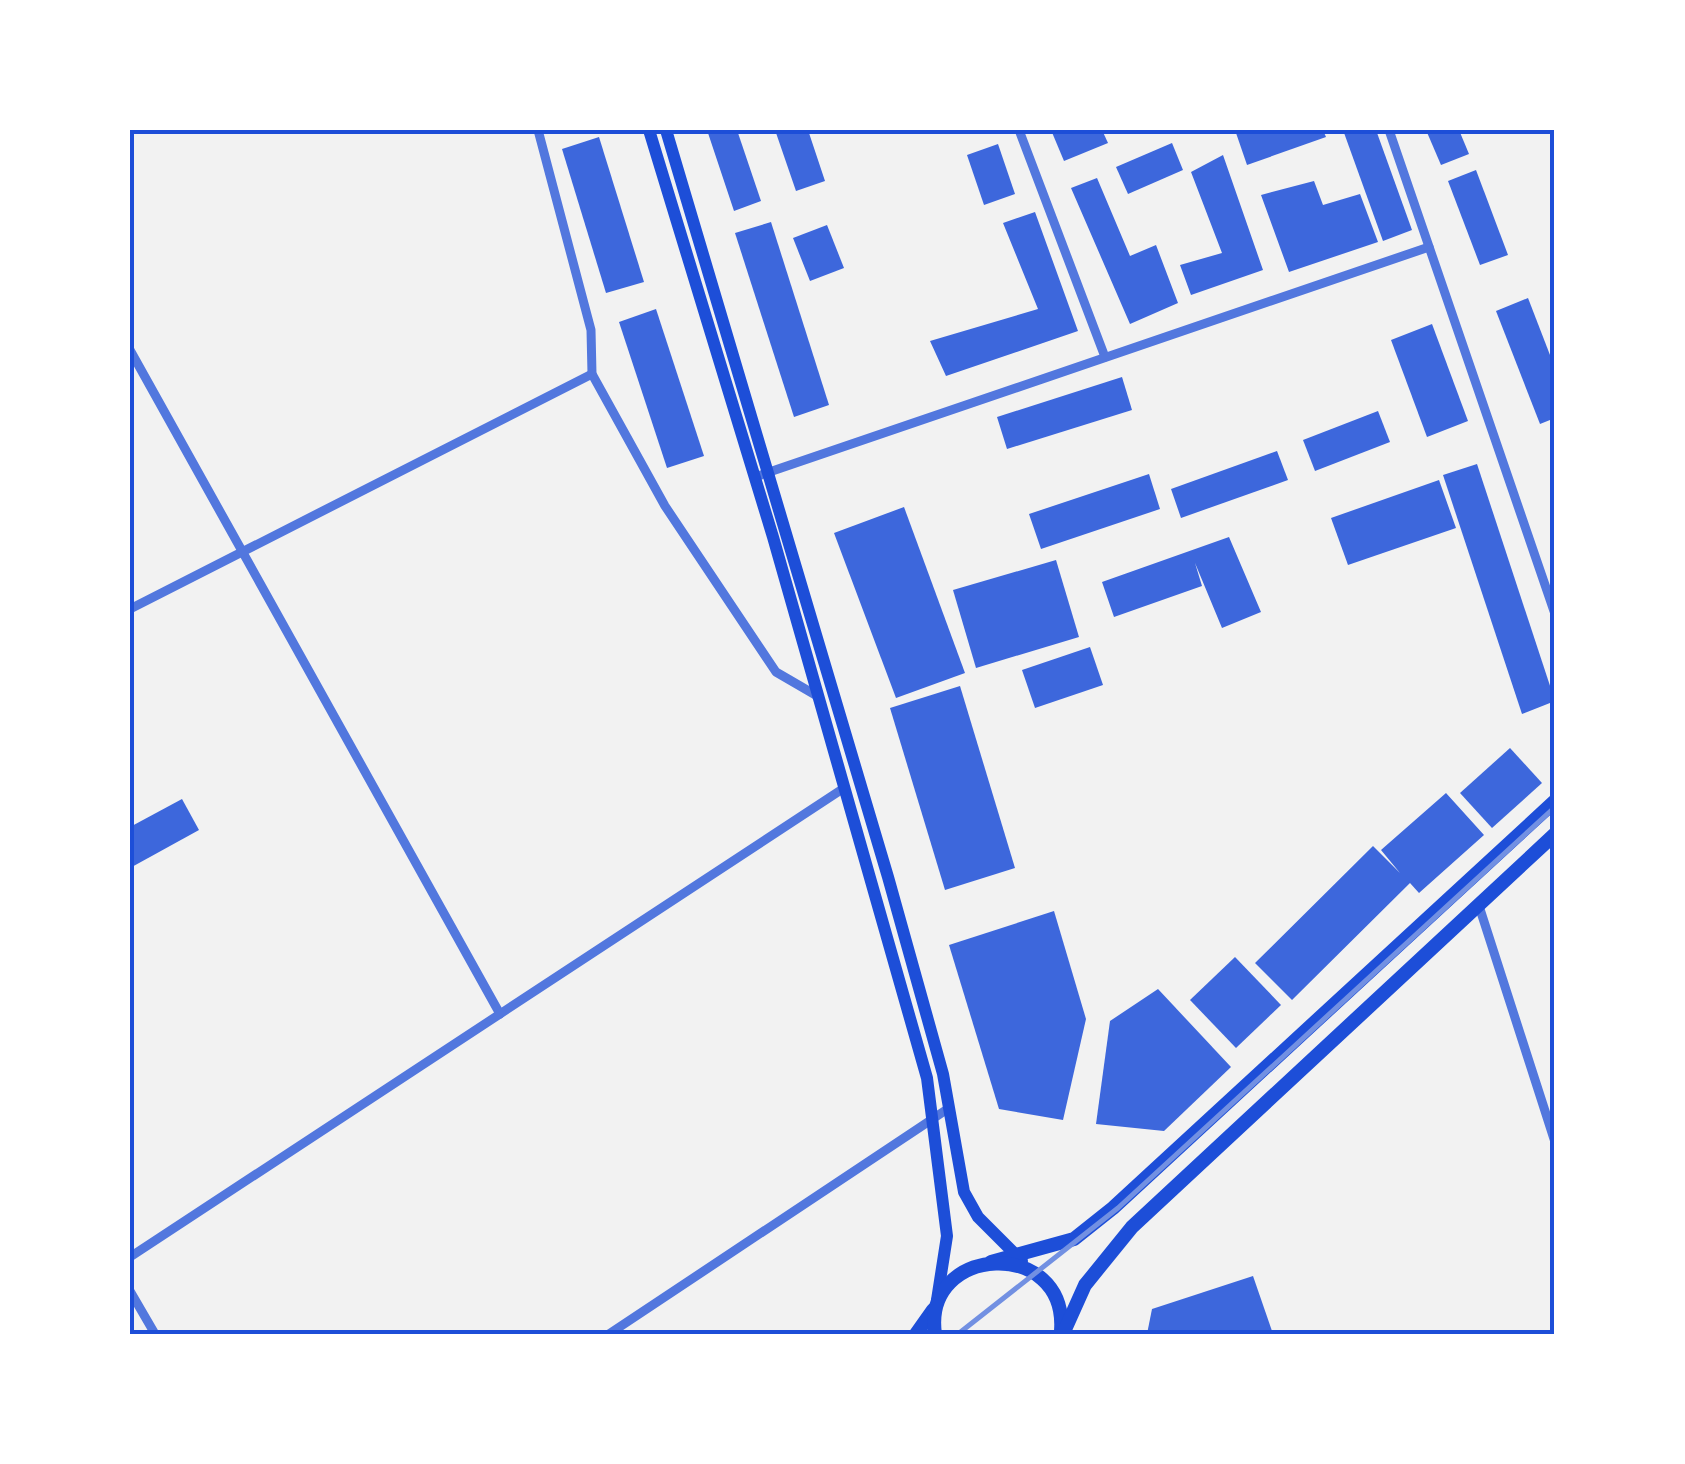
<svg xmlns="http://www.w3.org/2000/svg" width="1685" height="1464" viewBox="0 0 1685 1464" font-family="Commissioner,sans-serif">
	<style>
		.building { fill: #3d67dc }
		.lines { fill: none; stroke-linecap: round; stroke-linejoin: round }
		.minor { stroke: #5277de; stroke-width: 9 }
		.secondary { stroke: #1d4ed8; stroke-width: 12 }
		.primary { stroke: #1d4ed8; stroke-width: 14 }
		.rail { stroke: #7290e2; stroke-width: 5 }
		.neatline { fill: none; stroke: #1d4ed8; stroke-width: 4 }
	</style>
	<rect width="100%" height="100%" fill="#f2f2f2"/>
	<g class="building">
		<path d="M707 130H737L761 201 734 211Z"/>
		<path d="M775 130H808L825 181 796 191Z"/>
		<path d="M1051 130H1102L1108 143 1064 161Z"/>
		<path d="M1235 130H1323L1326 137 1247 165Z"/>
		<path d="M1343 130H1376L1412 230 1383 241Z"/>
		<path d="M1426 130H1459L1469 154 1441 165Z"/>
		<path d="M599 137 644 282 606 293 562 149Z"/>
		<path d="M1172 143 1183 170 1128 194 1116 167Z"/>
		<path d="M998 144 1015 194 984 205 967 155Z"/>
		<path d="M1223 155 1263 270 1191 295 1180 265 1222 253 1191 172Z"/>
		<path d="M1476 170 1508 255 1480 265 1448 181Z"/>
		<path d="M1097 178 1130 256 1156 245 1178 303 1130 324 1071 188Z"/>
		<path d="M1314 181 1323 205 1360 194 1378 242 1289 272 1261 195Z"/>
		<path d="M1035 212 1078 331 946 376 930 341 1038 309 1003 223Z"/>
		<path d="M771 222 829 405 794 417 735 233Z"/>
		<path d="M827 225 844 268 810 281 793 238Z"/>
		<path d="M1528 298 1555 368V418L1540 424 1496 311Z"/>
		<path d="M656 309 704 456 667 468 619 322Z"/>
		<path d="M1432 324 1468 421 1427 437 1391 340Z"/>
		<path d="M1122 377 1132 410 1007 449 997 417Z"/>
		<path d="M1378 411 1390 442 1315 471 1303 440Z"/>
		<path d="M1277 451 1288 480 1181 518 1171 489Z"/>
		<path d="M1477 464 1555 701 1522 714 1443 475Z"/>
		<path d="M1149 474 1160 509 1041 549 1029 514Z"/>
		<path d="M1439 480 1456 528 1348 565 1331 518Z"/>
		<path d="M904 507 965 673 896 698 834 533Z"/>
		<path d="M1229 537 1261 612 1222 628 1195 563 1202 586 1114 617 1102 582Z"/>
		<path d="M1056 560 1079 637 976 668 953 590Z"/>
		<path d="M1090 647 1103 685 1035 708 1022 670Z"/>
		<path d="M960 686 1015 868 945 890 890 708Z"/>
		<path d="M1510 748 1542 783 1492 828 1460 793Z"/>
		<path d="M1446 793 1484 835 1419 893 1410 883 1292 1000 1255 963 1373 846 1400 873 1381 850Z"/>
		<path d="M182 799 199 830 130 868V827Z"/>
		<path d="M1054 911 1086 1019 1063 1120 999 1109 949 945Z"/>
		<path d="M1235 957 1281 1005 1236 1048 1190 1000Z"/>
		<path d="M1158 989 1231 1067 1164 1131 1096 1124 1110 1021Z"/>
		<path d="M1253 1276 1273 1334H1147L1152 1309Z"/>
	</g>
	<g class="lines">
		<g class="minor">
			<path d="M538 130 591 330 592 374 665 506 776 672 819 697"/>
			<path d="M1019 130 1105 357"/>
			<path d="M1389 130 1555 614"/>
			<path d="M130 350 500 1014"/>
			<path d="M755 477 1429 247"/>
			<path d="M130 609 592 374"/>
			<path d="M1479 906 1555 1142"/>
			<path d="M130 1257 844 788"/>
			<path d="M130 1291 155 1334"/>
			<path d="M609 1334 949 1108"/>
		</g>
		<g class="secondary">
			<path d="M649 130 773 537 927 1078 947 1236 937 1300"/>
			<path d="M666 130 888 877 943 1074 964 1192 978 1217 1022 1261"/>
		</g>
		<g class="primary">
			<path d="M991 1262 1074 1239 1113 1208 1555 801"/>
			<path d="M916 1334 933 1310"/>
			<path d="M935 1334C922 1244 1068 1237 1061 1331"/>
			<path d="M1063 1334 1085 1285 1132 1227 1555 834"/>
		</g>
		<path class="rail" d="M958 1334 1118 1208 1555 807"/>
	</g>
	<rect width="1685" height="1464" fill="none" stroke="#ffffff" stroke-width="265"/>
	<rect x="132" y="132" width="1420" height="1200" class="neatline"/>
</svg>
